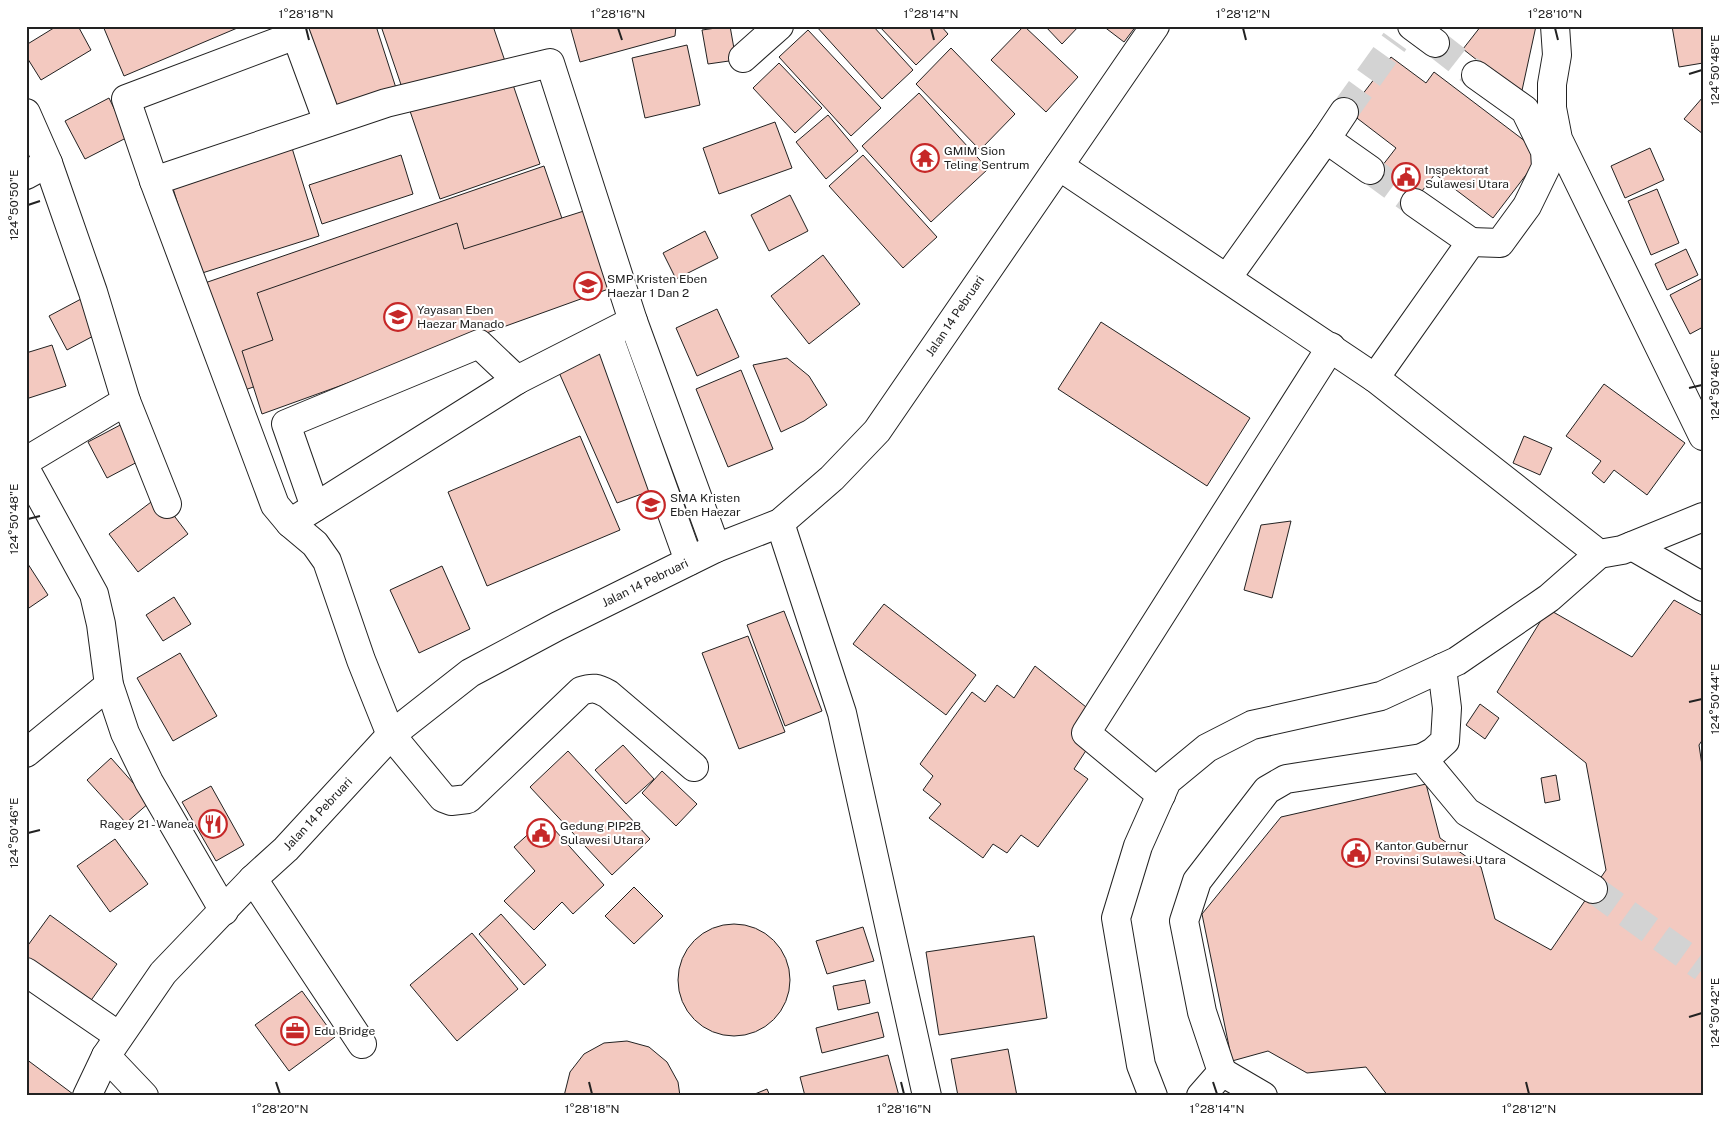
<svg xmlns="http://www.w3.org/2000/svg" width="1729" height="1122" viewBox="0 0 1729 1122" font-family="'Public Sans',sans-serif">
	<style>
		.building { fill: #f3c9c0; stroke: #222 }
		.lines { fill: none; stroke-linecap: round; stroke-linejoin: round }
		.minor-tunnel { stroke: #d3d3d3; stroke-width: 28; stroke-dasharray: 28 14; stroke-linecap: butt }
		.minor-casing { stroke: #222; stroke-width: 30 }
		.major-casing { stroke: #222; stroke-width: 30 }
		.minor { stroke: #fff; stroke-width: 28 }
		.major { stroke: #fff; stroke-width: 28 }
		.ticks { fill: none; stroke: #222; stroke-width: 2 }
		.labels { text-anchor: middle; stroke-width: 4; stroke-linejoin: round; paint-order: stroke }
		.poi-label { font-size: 12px; fill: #222; stroke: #fff; text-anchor: start }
		.street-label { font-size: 12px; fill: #222; stroke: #fff }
		.neatline { fill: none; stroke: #222; stroke-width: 2 }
		.ticks-label { font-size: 12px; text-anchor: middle; fill: #222 }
	</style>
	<rect width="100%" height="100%" fill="#fff"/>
	<g class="building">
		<path d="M57 26H78L91 50 41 80 26 56V45Z"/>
		<path d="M103 26H242L124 76Z"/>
		<path d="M305 26H376L396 88 332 110Z"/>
		<path d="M381 26H493L540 164 440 199Z"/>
		<path d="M570 26H676L675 36 580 62Z"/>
		<path d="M730 26 736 60 708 64 702 30Z"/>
		<path d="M816 26H873L913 70 882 99Z"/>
		<path d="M879 26H941L948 34 916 65Z"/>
		<path d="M1024 26 1078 77 1046 112 991 60Z"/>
		<path d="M1045 26H1079L1062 44Z"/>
		<path d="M1103 26H1136L1124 42Z"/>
		<path d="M1481 26H1536L1521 95 1463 49Z"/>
		<path d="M1672 26H1703V63L1679 67Z"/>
		<path d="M808 30 881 108 851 136 779 57Z"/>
		<path d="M687 45 700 105 645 118 632 58Z"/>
		<path d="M951 48 1015 114 980 150 916 84Z"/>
		<path d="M1391 57 1426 83 1434 72 1542 154 1493 218 1435 174 1419 195 1382 166 1396 148 1349 112Z"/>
		<path d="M779 63 822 108 795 133 753 88Z"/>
		<path d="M919 93 988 169 931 222 862 146Z"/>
		<path d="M1703 97V134L1684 119Z"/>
		<path d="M109 98 128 137 85 159 65 121Z"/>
		<path d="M828 115 858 151 826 179 796 142Z"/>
		<path d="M775 122 792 168 719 194 703 148Z"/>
		<path d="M292 148 319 236 199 274 172 185Z"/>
		<path d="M1650 148 1664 180 1625 198 1611 166Z"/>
		<path d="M401 155 413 194 322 224 309 185Z"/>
		<path d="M863 155 937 237 903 268 829 186Z"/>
		<path d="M544 166 581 274 236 393 199 285Z"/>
		<path d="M1657 189 1679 243 1651 255 1628 201Z"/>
		<path d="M790 195 808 231 769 251 751 215Z"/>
		<path d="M587 210 614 287 262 414 242 351 273 340 257 293 457 223 464 249Z"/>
		<path d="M705 231 718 258 676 279 663 253Z"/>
		<path d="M1686 249 1698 275 1667 290 1655 264Z"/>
		<path d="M823 255 860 304 809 344 771 296Z"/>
		<path d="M1703 278V327L1690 334 1670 295Z"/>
		<path d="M81 299 99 333 67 350 49 316Z"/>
		<path d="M717 309 739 357 697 376 676 328Z"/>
		<path d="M1101 322 1250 418 1207 486 1058 389Z"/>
		<path d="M52 345 66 386 26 399V353Z"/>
		<path d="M607 345 658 488 617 503 557 368Z"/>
		<path d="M787 358 809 376 827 405 804 421 781 432 753 365Z"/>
		<path d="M741 370 773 449 728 467 696 389Z"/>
		<path d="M1604 384 1685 443 1647 495 1614 470 1604 483 1592 473 1601 461 1566 436Z"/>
		<path d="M124 423 143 459 107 478 88 442Z"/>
		<path d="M580 436 620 530 487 586 448 492Z"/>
		<path d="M1524 436 1552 448 1540 475 1513 463Z"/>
		<path d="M159 496 188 534 138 572 109 534Z"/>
		<path d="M1291 521 1272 598 1244 590 1261 525Z"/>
		<path d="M26 561 48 595 26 610Z"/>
		<path d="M442 566 470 629 419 653 390 590Z"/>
		<path d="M174 597 191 624 163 641 146 615Z"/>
		<path d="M1674 600 1703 616V739L1699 745 1703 772V1096H1388L1366 1067 1307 1073 1268 1051 1232 1061 1202 914 1281 817 1426 784 1440 838 1481 867 1495 919 1551 950 1606 870 1586 763 1497 692 1548 609 1632 657Z"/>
		<path d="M884 604 976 675 946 715 853 644Z"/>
		<path d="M784 611 822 711 785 726 747 625Z"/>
		<path d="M748 636 785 732 739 749 702 653Z"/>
		<path d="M180 653 217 716 173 741 137 678Z"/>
		<path d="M1035 666 1091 711 1074 740 1087 749 1074 769 1088 779 1038 847 1021 835 1007 853 993 844 983 858 929 818 941 804 923 790 933 776 920 764 972 692 985 702 997 685 1014 698Z"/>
		<path d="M1480 704 1499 718 1485 739 1466 725Z"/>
		<path d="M623 745 654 779 626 804 595 770Z"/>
		<path d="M568 751 650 839 612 875 530 787Z"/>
		<path d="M111 758 150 802 126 823 87 780Z"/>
		<path d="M662 771 697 804 676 826 642 793Z"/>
		<path d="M1556 775 1560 800 1545 803 1541 778Z"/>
		<path d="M211 786 244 845 216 861 182 802Z"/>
		<path d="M545 819 604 885 573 914 562 902 534 930 504 901 535 871 514 847Z"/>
		<path d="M115 839 148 884 110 912 77 866Z"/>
		<path d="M634 887 663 916 634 944 605 916Z"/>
		<path d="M501 914 546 965 524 985 479 934Z"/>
		<path d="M50 915 117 964 87 1006 26 962V948Z"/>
		<circle cx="734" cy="980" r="56"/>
		<path d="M863 927 874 961 827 974 816 941Z"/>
		<path d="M472 933 518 989 457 1041 410 985Z"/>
		<path d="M1034 936 1047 1018 939 1035 926 952Z"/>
		<path d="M865 980 870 1003 838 1010 833 986Z"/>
		<path d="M302 991 335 1037 289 1071 255 1025Z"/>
		<path d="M878 1012 884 1037 822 1053 816 1028Z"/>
		<path d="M627 1041 649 1047 667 1062 678 1082 680 1096H564L570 1072 584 1054 604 1043Z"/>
		<path d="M1008 1049 1017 1096H958L951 1059Z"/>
		<path d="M888 1055 899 1096H805L800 1077Z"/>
		<path d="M26 1059 73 1094 71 1096H26Z"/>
		<path d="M767 1089 770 1096H750Z"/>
	</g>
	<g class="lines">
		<g class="minor-tunnel">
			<path d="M1435 43 1476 75"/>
			<path d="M1344 112 1395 41"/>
			<path d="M1370 170 1415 203"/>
			<path d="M1593 889 1703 968"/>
		</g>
		<defs>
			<g id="minor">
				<path d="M1412 26 1435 43"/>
				<path d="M1555 26 1557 55 1552 84V108L1558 139 1703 436"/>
				<path d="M743 58 779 26"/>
				<path d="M26 113 48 163 26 175"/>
				<path d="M1326 139 1344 112"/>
				<path d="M1059 166 1375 378 1599 554 1622 550 1703 517"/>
				<path d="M154 181 126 99 296 35 328 122"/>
				<path d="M1471 242 1500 243 1527 206 1546 167 1545 151 1525 110 1476 75"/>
				<path d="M1227 278 1326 139 1370 170"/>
				<path d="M633 321 517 380 290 523 315 544 327 561 361 660 391 735 443 798 451 801 468 799 581 691C593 687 597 688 608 694L694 767"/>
				<path d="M608 335 689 561"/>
				<path d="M1375 378 1471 242 1415 203"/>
				<path d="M126 401 167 504"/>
				<path d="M26 461 126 401 93 292 48 163"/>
				<path d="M26 470 94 594 101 624 109 685 125 733 149 782 224 911"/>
				<path d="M315 507 286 424 479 344 517 380"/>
				<path d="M290 523 275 505 154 181 386 103 550 63 633 321 716 548"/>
				<path d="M780 523 842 713 927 1096"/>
				<path d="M1632 546 1703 587"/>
				<path d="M26 753 109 685"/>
				<path d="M1422 758 1467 812 1593 889"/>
				<path d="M1161 795 1086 733 1331 347"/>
				<path d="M253 879 362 1044"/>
				<path d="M26 972 119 1036"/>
				<path d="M106 1056 144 1096"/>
				<path d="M1222 1072 1202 1012 1184 921 1197 881 1267 790 1286 779 1422 758 1433 752 1445 741 1447 708 1442 668"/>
				<path d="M1153 1096 1141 1065 1116 918 1138 846 1167 781 1207 748 1252 725 1381 696 1457 661 1549 598 1599 554"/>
				<path d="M1201 1096 1222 1072 1263 1096"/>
			</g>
			<path id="major" d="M87 1096 106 1056 163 973 253 879 286 849 391 735 470 673 558 626 716 548 780 523 832 478 877 431 1155 26"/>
		</defs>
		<use href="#minor" class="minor-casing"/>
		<use href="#major" class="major-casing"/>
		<use href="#minor" class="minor"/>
		<use href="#major" class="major"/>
	</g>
	<path class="ticks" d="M306 28 309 40M618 28 622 40M931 28 934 40M1243 28 1246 40M1555 28 1558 40M1689 74 1702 70M28 205 40 201M1689 388 1702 385M28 519 40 516M1689 702 1702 699M28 833 40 830M1689 1017 1702 1013M276 1082 280 1094M589 1082 592 1094M901 1082 904 1094M1213 1082 1217 1094M1526 1082 1529 1094"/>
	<defs>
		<symbol id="temple-ring" viewBox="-11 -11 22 22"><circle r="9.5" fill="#fff" stroke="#c62828" stroke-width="1.5"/><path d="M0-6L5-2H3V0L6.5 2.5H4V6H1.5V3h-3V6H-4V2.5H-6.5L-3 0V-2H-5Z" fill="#c62828"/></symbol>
		<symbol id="civic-ring" viewBox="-11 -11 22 22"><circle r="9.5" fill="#fff" stroke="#c62828" stroke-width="1.5"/><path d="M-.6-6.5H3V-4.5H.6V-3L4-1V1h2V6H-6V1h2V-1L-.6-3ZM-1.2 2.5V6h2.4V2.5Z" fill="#c62828"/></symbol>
		<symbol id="school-ring" viewBox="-11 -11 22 22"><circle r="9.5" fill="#fff" stroke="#c62828" stroke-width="1.5"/><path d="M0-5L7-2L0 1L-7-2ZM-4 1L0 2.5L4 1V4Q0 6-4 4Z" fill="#c62828"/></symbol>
		<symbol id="restaurant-ring" viewBox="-11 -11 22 22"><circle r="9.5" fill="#fff" stroke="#c62828" stroke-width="1.5"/><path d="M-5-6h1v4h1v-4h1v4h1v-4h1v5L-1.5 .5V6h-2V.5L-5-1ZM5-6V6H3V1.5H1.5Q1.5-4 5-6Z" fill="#c62828"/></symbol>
		<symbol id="office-ring" viewBox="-11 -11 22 22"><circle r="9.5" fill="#fff" stroke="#c62828" stroke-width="1.5"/><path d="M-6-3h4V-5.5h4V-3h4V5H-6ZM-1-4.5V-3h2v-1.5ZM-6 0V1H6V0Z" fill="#c62828"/></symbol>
	</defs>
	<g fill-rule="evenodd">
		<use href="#temple-ring" x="909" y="142" width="32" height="32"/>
		<use href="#civic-ring" x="1390" y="161" width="32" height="32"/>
		<use href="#school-ring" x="572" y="270" width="32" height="32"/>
		<use href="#school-ring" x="382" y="301" width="32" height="32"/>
		<use href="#school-ring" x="635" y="489" width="32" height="32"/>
		<use href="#restaurant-ring" x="197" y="808" width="32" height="32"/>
		<use href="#civic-ring" x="525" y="817" width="32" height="32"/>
		<use href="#civic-ring" x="1340" y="837" width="32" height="32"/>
		<use href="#office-ring" x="279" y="1015" width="32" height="32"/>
	</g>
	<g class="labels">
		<g class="poi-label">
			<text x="944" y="155">GMIM Sion<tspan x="944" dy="14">Teling Sentrum</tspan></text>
			<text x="1425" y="174">Inspektorat<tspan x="1425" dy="14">Sulawesi Utara</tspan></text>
			<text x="607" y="283">SMP Kristen Eben<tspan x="607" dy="14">Haezar 1 Dan 2</tspan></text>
			<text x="417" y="314">Yayasan Eben<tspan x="417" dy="14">Haezar Manado</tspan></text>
			<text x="670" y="502">SMA Kristen<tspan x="670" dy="14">Eben Haezar</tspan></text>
			<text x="194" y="828" text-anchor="end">Ragey 21 - Wanea</text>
			<text x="560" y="830">Gedung PIP2B<tspan x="560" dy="14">Sulawesi Utara</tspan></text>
			<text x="1375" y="850">Kantor Gubernur<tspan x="1375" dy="14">Provinsi Sulawesi Utara</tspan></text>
			<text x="314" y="1035">Edu Bridge</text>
		</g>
		<g class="street-label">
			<text transform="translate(955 316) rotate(-56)" y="4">Jalan 14 Pebruari</text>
			<text transform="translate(645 583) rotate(-26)" y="4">Jalan 14 Pebruari</text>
			<text transform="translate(318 814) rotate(-47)" y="4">Jalan 14 Pebruari</text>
		</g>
	</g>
	<rect width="1729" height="1122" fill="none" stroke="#ffffff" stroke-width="55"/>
	<rect x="28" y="28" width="1674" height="1066" class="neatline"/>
	<g class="ticks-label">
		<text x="306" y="18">1°28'18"N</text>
		<text x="618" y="18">1°28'16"N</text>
		<text x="931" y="18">1°28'14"N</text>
		<text x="1243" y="18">1°28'12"N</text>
		<text x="1555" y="18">1°28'10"N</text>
		<text transform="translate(1715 70) rotate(-90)" y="4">124°50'48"E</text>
		<text transform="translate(14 205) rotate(-90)" y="4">124°50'50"E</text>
		<text transform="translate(1715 385) rotate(-90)" y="4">124°50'46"E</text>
		<text transform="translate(14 519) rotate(-90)" y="4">124°50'48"E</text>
		<text transform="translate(1715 699) rotate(-90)" y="4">124°50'44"E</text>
		<text transform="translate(14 833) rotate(-90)" y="4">124°50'46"E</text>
		<text transform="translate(1715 1013) rotate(-90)" y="4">124°50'42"E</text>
		<text x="280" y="1113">1°28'20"N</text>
		<text x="592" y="1113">1°28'18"N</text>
		<text x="904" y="1113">1°28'16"N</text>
		<text x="1217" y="1113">1°28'14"N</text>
		<text x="1529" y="1113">1°28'12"N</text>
	</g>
</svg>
